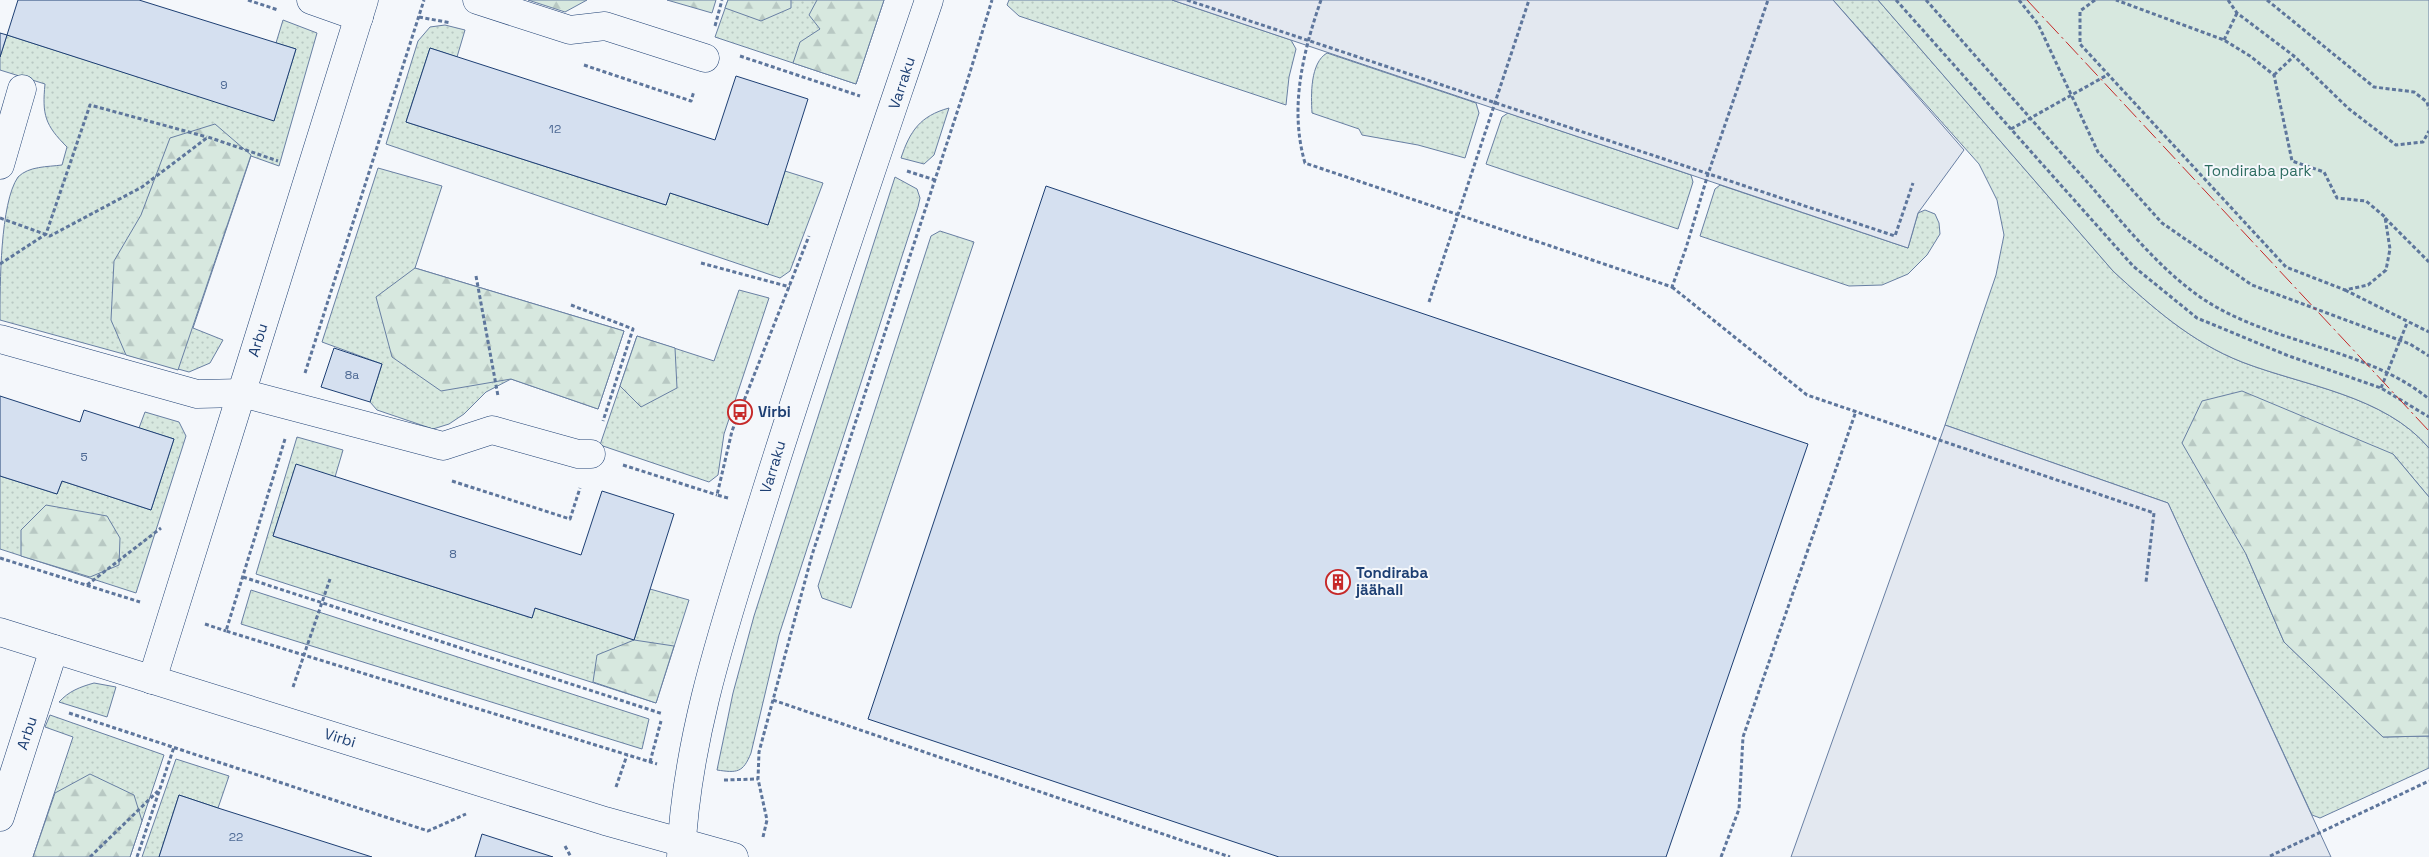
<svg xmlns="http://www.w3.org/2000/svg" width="2429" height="857" viewBox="0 0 2429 857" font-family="'Space Grotesk',sans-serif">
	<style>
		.grass { fill: url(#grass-dots); stroke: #687fa3 }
		.forest { fill: url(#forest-firs); stroke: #687fa3 }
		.park { fill: #d7e8df; stroke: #687fa3 }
		.parking { fill: #e3e8f0; stroke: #687fa3 }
		.building { fill: #d5e0f0; stroke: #1d3f73 }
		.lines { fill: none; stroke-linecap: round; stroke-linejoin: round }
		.minor-casing { stroke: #1d3f73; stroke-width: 29 }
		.path { stroke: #5e769c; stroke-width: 3; stroke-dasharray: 4 2.5; stroke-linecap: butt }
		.minor { stroke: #f4f7fb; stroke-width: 28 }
		.power { stroke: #c62828; stroke-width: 1; stroke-dasharray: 18 4 2.5 4; stroke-linecap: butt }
		.labels { text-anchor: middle; stroke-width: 4; stroke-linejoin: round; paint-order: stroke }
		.number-label { font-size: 12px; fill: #4b6792 }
		.street-label { font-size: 15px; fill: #1d3f73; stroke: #f4f7fb }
		.park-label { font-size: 15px; fill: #2c6c60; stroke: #f4f7fb }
		.poi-label { font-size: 15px; font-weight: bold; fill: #1d3f73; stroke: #f4f7fb; text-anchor: start }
	</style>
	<defs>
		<pattern id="grass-dots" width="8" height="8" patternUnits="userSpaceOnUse" patternTransform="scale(1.25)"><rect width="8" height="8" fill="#d7e8df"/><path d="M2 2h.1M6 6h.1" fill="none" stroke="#b8c8c3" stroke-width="1.8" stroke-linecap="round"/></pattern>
		<pattern id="forest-firs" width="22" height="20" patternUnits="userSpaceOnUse" patternTransform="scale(1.25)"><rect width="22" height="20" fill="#d7e8df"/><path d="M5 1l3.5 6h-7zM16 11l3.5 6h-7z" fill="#b8c8c3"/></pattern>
	</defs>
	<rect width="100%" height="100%" fill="#f4f7fb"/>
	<g class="grass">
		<path d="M728 0H884L856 84 715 37Z"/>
		<path d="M1009 0H1172L1291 40 1296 49 1289 77 1286 105 1019 16 1007 5Z"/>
		<path d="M1833 0H1878L2113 271C2152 307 2191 342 2242 362 2304 386 2384 395 2429 448V497L2393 454 2246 554 2284 642 2383 737 2429 736V768L2320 818 2312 815 2168 503 1945 425 1996 275 2004 235 1997 200 1979 164Z"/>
		<path d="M283 20 317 33 279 166 251 156 193 328 223 340 210 363 189 372 0 320C0 285 0 203 18 177 29 166 47 167 62 165L67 147C45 125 42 115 45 84L0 70V57L7 35 274 120 296 49 276 43Z"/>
		<path d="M445 25 465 30 457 57 430 48 406 122 666 205 670 193 768 225 785 171 823 183 790 271 780 278 386 144 418 41 430 27Z"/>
		<path d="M1327 53 1476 103 1479 113 1465 158 1418 145 1362 135 1359 129 1312 113C1311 95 1310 63 1327 53Z"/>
		<path d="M949 108 934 155 924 164 901 158C910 131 920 116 949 108Z"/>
		<path d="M1508 113 1691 175 1693 182 1678 229 1486 164 1502 117Z"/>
		<path d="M378 168 442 186 415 268 624 331 598 409 511 379 486 392 464 414 449 424 433 429 377 410 370 402 382 364 322 342Z"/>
		<path d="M895 177 917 189 920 198 918 207 779 635 751 753C743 773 737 773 717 770L733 693 754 616Z"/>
		<path d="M1720 185 1908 248 1918 213 1925 210 1935 214 1939 223 1940 234 1927 255 1908 274 1882 285 1849 286 1700 236 1715 189Z"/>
		<path d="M940 231 974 242 851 608 822 598 818 586 931 236Z"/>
		<path d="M739 290 769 298 724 434 718 475 709 482 600 445 637 336 714 361Z"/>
		<path d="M145 412 179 422 186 436 136 593 0 549V476L57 494 62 481 151 510 174 439 139 428Z"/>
		<path d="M297 437 343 450 335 477 296 465 273 536 532 618 535 608 634 640 650 589 689 600 656 703 256 574Z"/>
		<path d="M251 590 649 719 642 749 241 624Z"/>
		<path d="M94 683 116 687 107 717 59 702C69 691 80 687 94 683Z"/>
		<path d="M50 715 164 755 130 857H33L73 737 45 727Z"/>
		<path d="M176 759 229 776 218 808 179 795 159 857H142Z"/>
	</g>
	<g class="forest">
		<path d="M528 0H587L565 12Z"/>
		<path d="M667 0H716L712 13Z"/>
		<path d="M728 0H791V8L761 21 725 8Z"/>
		<path d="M817 0H884L856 84 793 63 800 42 820 29 809 15Z"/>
		<path d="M215 124 251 155 178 370 126 355 111 320 114 261 141 215 170 138Z"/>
		<path d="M415 268 624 331 598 409 511 379 441 391 392 357 376 297Z"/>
		<path d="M637 336 675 348 677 388 641 407 620 386Z"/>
		<path d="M2242 391 2393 454 2429 497V736L2383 737 2284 642 2246 554 2182 443 2202 401Z"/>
		<path d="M46 505 107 516 120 538 119 565 90 577 21 556V530Z"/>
		<path d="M634 640 674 646 656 703 593 682 597 655Z"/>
		<path d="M90 774 134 795 142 821 130 857H33L55 793Z"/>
	</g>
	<path class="park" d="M1878 0H2429V448C2384 395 2304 386 2242 362 2191 342 2152 307 2113 271Z"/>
	<g class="parking">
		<path d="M1172 0H1833L1964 150 1918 213 1908 248Z"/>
		<path d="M1945 425 2168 503 2331 857H1791Z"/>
	</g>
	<g class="building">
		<path d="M18 0H139L296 49 274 121 7 35Z"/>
		<path d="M0 33 7 35 0 57Z"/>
		<path d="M430 48 715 140 736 76 808 99 768 225 670 193 666 205 406 122Z"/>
		<path d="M1046 186 1808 444 1666 857H1279L868 719Z"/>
		<path d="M334 348 382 364 370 402 321 387Z"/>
		<path d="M0 396 80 422 84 410 174 439 151 510 62 481 57 494 0 476Z"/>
		<path d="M296 464 581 555 602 491 674 514 634 640 535 608 532 618 273 536Z"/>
		<path d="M179 795 218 808 372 857H159Z"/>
		<path d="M482 834 553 857H475Z"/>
	</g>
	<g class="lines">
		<defs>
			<g id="minor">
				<path d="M311 0 359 17"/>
				<path d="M477 0 570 30 605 26 705 58"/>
				<path d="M0 165 22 89"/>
				<path d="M0 339 197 394 242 393 443 446 492 430 578 454H591"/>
				<path d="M0 632 605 821 734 857"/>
				<path d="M152 680 364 0"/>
				<path d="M0 817 54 649"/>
				<path d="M681 857C686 737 726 621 761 508 814 337 872 169 929 0"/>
			</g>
		</defs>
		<use href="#minor" class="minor-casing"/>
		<g class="path">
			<path d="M248 0 278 10"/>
			<path d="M1187 0 1895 236 1913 183"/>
			<path d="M1321 0C1303 52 1289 108 1305 163L1672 287 1686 248 1708 174 1768 0"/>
			<path d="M1896 0 2133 266 2197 318 2289 356 2381 388 2429 417"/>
			<path d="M1926 0C1980 61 2034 123 2089 184 2122 222 2155 264 2196 294 2266 345 2363 345 2429 399"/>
			<path d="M2019 0 2038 24 2098 152 2162 223 2252 285 2410 344 2429 356"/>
			<path d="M2095 0 2080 11V44L2286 267 2345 290 2368 285 2386 270 2390 249 2385 217 2366 201 2337 198 2324 172 2292 161 2274 75 2250 56 2224 40 2116 0"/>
			<path d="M2228 0 2237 13 2294 56 2349 109 2396 145 2423 142 2429 131"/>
			<path d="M2267 0 2374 87 2414 92 2427 102 2429 109"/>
			<path d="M419 17 451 23"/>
			<path d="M715 26 722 0"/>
			<path d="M2224 40 2237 13"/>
			<path d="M740 56 860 96"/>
			<path d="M584 65 691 101 694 91"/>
			<path d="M2274 75 2294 56"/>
			<path d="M2011 129 2109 74"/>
			<path d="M907 171 935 180"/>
			<path d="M0 218 50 236 142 187 208 137 278 161"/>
			<path d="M2385 218 2429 262"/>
			<path d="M701 263 790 287"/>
			<path d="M0 264 46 234 90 105 207 137"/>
			<path d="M476 276 498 396"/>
			<path d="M1672 287 1807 395 2154 513 2146 582"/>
			<path d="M2345 290 2429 332"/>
			<path d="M1429 302 1529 0"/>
			<path d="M571 305 633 329 603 421"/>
			<path d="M305 373 424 0"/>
			<path d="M2381 388 2407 323"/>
			<path d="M285 439 226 631 657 764"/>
			<path d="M623 465 717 495"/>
			<path d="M452 481 570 519 580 488"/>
			<path d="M728 498 717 495 732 431 809 236"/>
			<path d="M0 558 140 602"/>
			<path d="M243 577 663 714"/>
			<path d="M87 585 161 528"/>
			<path d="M205 624 226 631"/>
			<path d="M293 687 330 579"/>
			<path d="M773 700 1230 857"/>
			<path d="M69 713 428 831 466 814"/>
			<path d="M650 762 661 721"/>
			<path d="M724 780 758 779"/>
			<path d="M616 787 627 755"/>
			<path d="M763 837 767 820 758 779 759 752 812 555 967 82 992 0"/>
			<path d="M565 846 571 857"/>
			<path d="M2270 856 2429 781"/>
			<path d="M90 857 158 791"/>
			<path d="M137 857 174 747"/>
			<path d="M1721 857 1739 809 1743 737 1856 411"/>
		</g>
		<use href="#minor" class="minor"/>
		<path class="power" d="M2027 0 2429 431"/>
	</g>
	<defs>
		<symbol id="bus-ring" viewBox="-11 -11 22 22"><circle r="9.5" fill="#f4f7fb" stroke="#c62828" stroke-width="1.5"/><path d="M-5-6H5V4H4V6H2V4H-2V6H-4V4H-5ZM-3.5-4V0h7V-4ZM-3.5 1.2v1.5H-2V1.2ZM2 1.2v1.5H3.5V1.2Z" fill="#c62828"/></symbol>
		<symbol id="building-ring" viewBox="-11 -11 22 22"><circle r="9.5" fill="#f4f7fb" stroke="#c62828" stroke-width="1.5"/><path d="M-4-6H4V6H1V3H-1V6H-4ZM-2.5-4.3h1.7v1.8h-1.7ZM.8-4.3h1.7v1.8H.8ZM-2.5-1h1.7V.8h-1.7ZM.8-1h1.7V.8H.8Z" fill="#c62828"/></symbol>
	</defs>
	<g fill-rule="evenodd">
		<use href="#bus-ring" x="726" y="398" width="28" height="28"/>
		<use href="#building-ring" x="1324" y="568" width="28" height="28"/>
	</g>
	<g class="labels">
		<g class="number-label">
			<text x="224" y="89">9</text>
			<text x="555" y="133">12</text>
			<text x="352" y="379">8a</text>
			<text x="84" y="461">5</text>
			<text x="453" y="558">8</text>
			<text x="236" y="841">22</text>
		</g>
		<g class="street-label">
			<text transform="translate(902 83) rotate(-72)" y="5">Varraku</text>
			<text transform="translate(258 340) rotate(-73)" y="5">Arbu</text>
			<text transform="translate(773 467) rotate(-73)" y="5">Varraku</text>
			<text transform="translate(27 733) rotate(-72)" y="5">Arbu</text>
			<text transform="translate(340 738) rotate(17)" y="5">Virbi</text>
		</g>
		<g class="park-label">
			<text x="2258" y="176">Tondiraba park</text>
		</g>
		<g class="poi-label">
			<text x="758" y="417">Virbi</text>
			<text x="1356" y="578">Tondiraba<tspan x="1356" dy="17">jäähall</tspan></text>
		</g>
	</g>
</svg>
